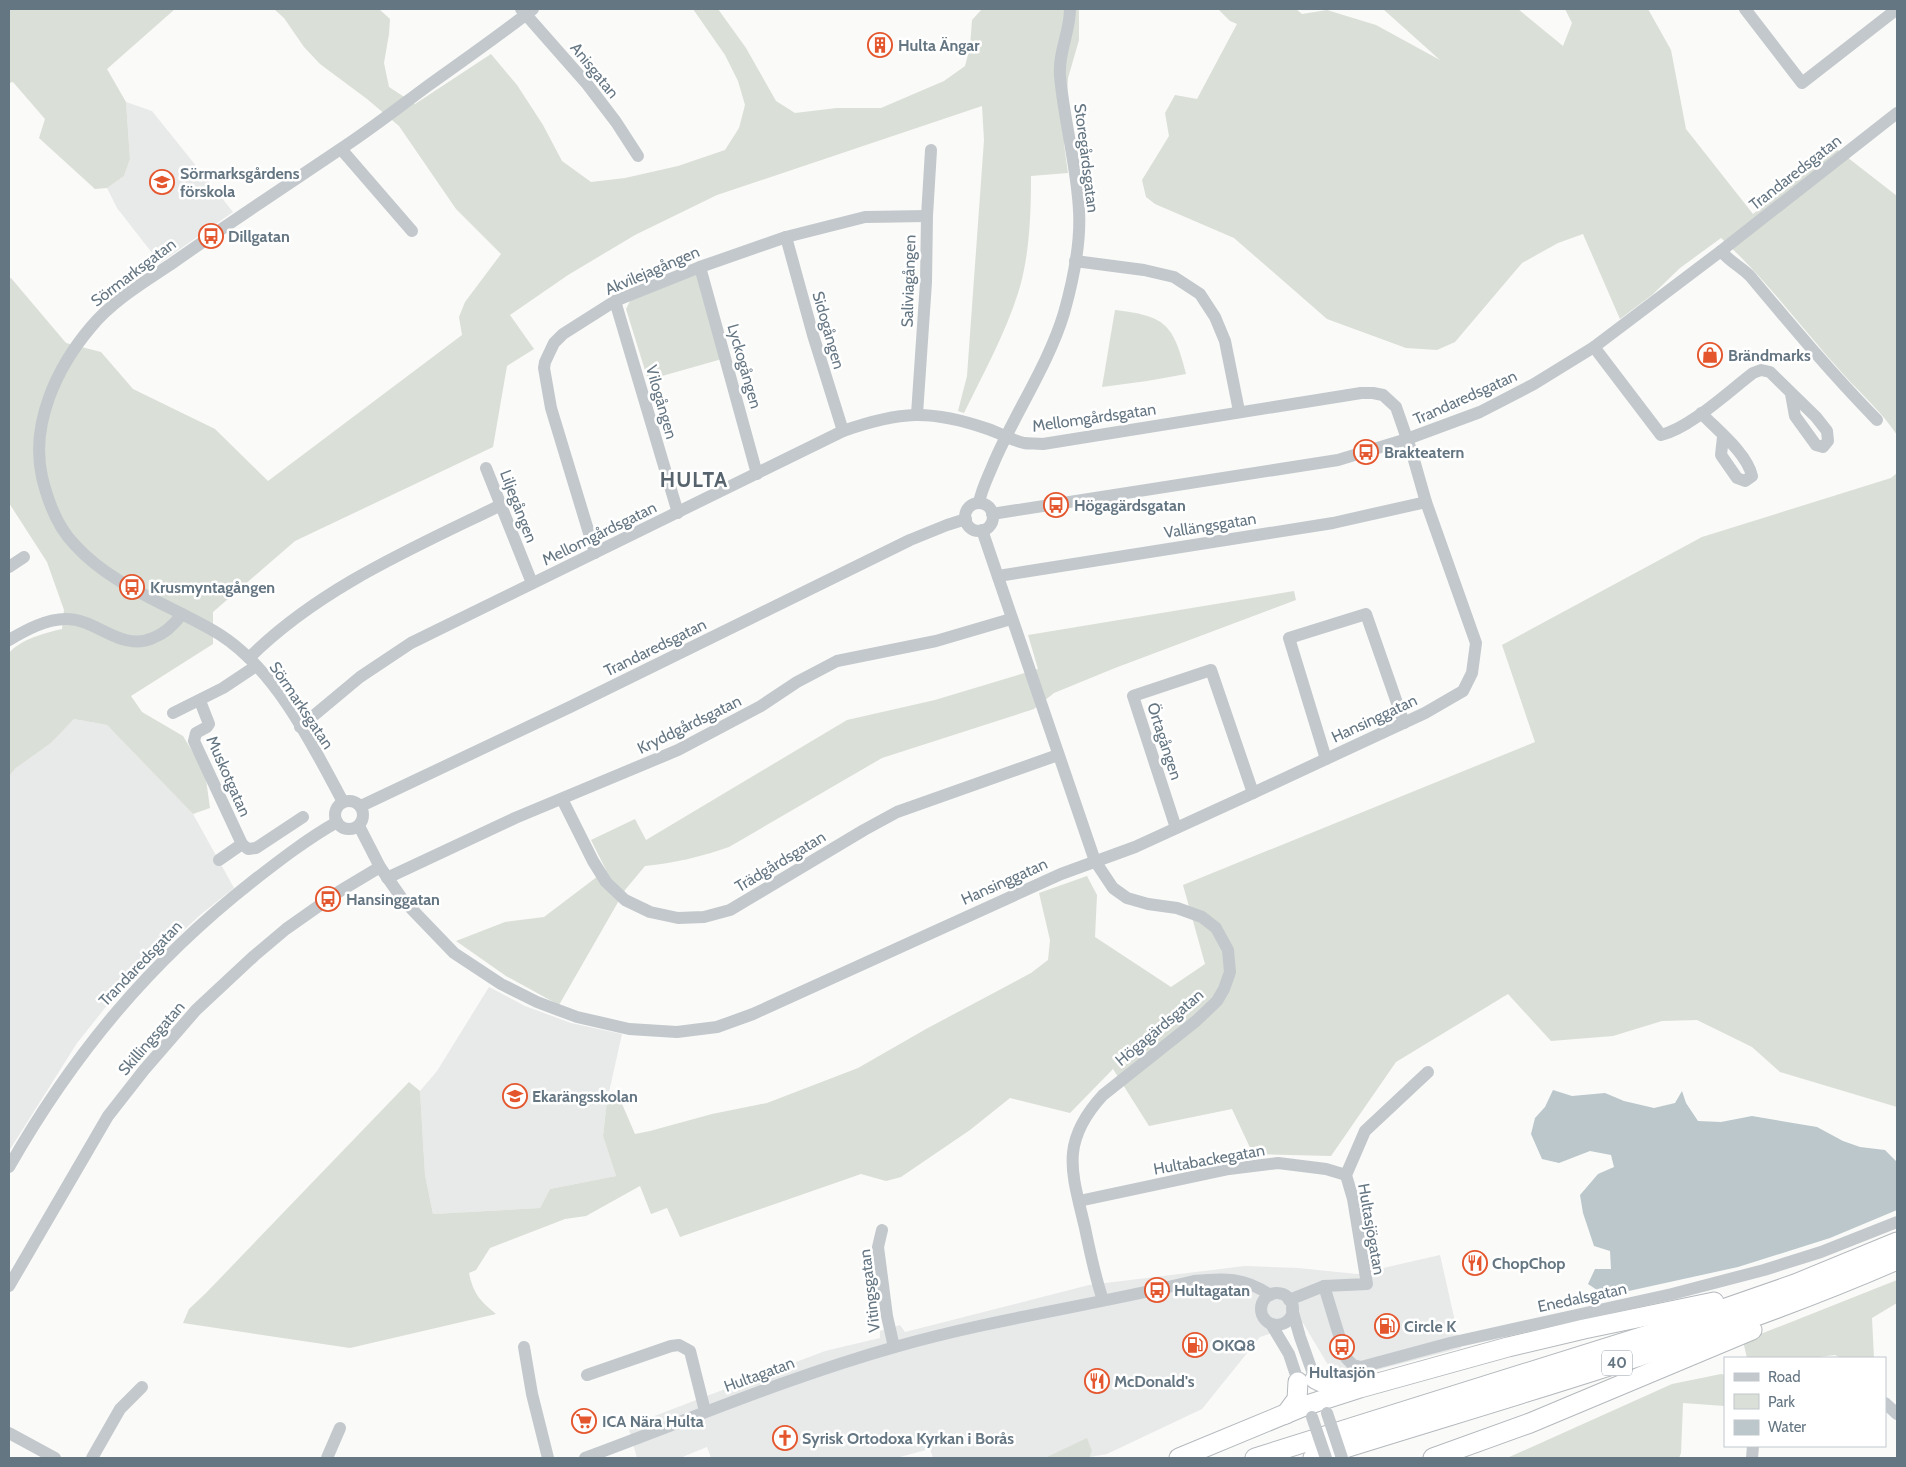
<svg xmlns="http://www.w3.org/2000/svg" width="1906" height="1467" viewBox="0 0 1906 1467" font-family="Cabin,sans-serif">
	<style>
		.built { fill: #e8e9e9 }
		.green { fill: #dadfd7 }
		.water { fill: #bbc7cb }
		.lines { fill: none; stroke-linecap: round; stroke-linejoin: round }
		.highway-casing { stroke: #b4b9bd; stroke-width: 21 }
		.minor { stroke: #c3c8cc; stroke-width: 12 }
		.highway { stroke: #fff; stroke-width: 19 }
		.minor-bridge { stroke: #c3c8cc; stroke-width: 12 }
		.labels { text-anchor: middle; stroke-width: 5; stroke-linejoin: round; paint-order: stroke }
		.shield { fill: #fff; stroke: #939fa8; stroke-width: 1 }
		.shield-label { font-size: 15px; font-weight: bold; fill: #657683 }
		.poi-label { font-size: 16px; font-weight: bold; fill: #657683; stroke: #fff; text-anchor: start }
		.street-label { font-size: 16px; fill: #657683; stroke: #fff }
		.district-label { font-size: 21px; font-weight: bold; letter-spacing: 1px; fill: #57646e; stroke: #fff }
	</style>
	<rect width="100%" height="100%" fill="#fafaf8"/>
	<g class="built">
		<path d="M126 102 152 111 233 212 160 263 117 208 107 188 124 176 130 159Z"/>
		<path d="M74 719 107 725 193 814 234 888 200 915 135 976 105 1008 77 1043 9 1151V776L16 768 51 743Z"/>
		<path d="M489 987 525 1006 571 1023 622 1034 607 1101 603 1136 616 1176 550 1189 540 1208 433 1214 425 1175 420 1091 437 1071Z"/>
		<path d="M1440 1255 1461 1348 1373 1371 1334 1375 1303 1323 1260 1337 1202 1409 1107 1454 1084 1458H933L930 1449 896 1458H711L707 1447 680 1458H637L628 1426 825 1351 880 1338V1331L900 1325 905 1332 1089 1285 1245 1266 1298 1268 1357 1274Z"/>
	</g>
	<g class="green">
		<path d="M9 9H175L107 69 126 102 130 159 124 176 107 188 95 189 39 138 45 119 13 82 9 83Z"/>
		<path d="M274 9H379L390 19 389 34 384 63 389 87 415 104 491 54 517 85 543 125 562 161 591 182 625 178 678 166 725 150 739 128 745 105 738 81 725 55 693 9H718L746 48 776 101 795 113 837 108H881L944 81 965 66 970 47 972 20 982 9H1079V40L1068 78 1064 144 1068 173 1031 176C1031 211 1030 248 1021 283 1009 327 984 372 964 413L958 411 967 376 984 140 982 106 717 195 635 235 568 275 510 315 534 349 507 366 493 447 295 541 213 612V644L131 696 142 712 183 736 205 772 210 808 193 814 107 725 74 719 51 743 16 768 9 776V653C21 639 45 633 62 629L64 610 47 562 9 503V279L11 278 66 343 101 352 133 389 215 429 268 481 462 335 459 317 465 302 501 254 456 209 399 126 367 99 320 64 304 47 284 18Z"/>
		<path d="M1218 9H1296L1302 14 1327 10 1376 25 1440 60 1383 9H1518L1563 46 1572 23 1565 9H1648L1671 50 1686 129 1753 214 1834 147 1897 196V435C1882 412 1862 395 1844 375 1803 330 1767 280 1721 238L1680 268 1652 295 1620 319 1583 234 1558 243 1522 263 1455 342 1437 350 1406 348 1327 319 1234 238 1155 204 1146 197 1142 180 1169 136 1165 113 1175 95 1197 99 1237 24 1230 21Z"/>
		<path d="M698 273 722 359 648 380 626 309 630 301Z"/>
		<path d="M1115 310C1166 316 1173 324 1186 374L1147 381 1102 387Z"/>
		<path d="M1897 473V1107L1780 1072 1752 1047 1697 1020 1662 1021 1613 1036 1551 1041 1508 994 1396 1062 1331 1156 1253 1154 1232 1109 1149 1126 1113 1069 1070 1113 1010 1098 970 1130 901 1177 886 1181 861 1174 680 1237 667 1208 651 1214 640 1186 586 1216 565 1219 490 1248 476 1270 469 1273C473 1293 480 1301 496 1314L350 1348 183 1323 189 1309 206 1293 409 1082 420 1091 425 1175 433 1214 540 1208 550 1189 616 1176 603 1136 607 1101 619 1097 635 1134 650 1131 712 1114 767 1103 858 1068 926 1029 1031 973 1048 960 1050 940 1039 893 1087 876 1097 895 1095 937 1171 987 1205 964 1183 885 1535 742 1502 645 1702 537 1891 478Z"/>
		<path d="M1294 591 1296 600 1115 668 1054 693 1034 709 882 758 729 847C701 857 674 863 645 866L625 890 559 1005 506 976 456 941 505 922 544 917 606 870 591 840 635 819 646 840 847 720 935 700 1038 669 1028 635Z"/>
		<path d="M1897 1280V1303L1872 1318 1874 1358H1841L1835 1355 1811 1358H1747L1743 1341Z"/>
		<path d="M1721 1374 1725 1375V1406L1683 1403 1681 1453 1679 1458H1507L1672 1384Z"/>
		<path d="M1087 1438 1092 1451 1089 1458H1045Z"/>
	</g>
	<path class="water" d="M1553 1090 1572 1096 1605 1093 1624 1101 1654 1108 1675 1103 1682 1091 1686 1103 1698 1121 1721 1122 1752 1116 1817 1127 1843 1141 1860 1147 1885 1150 1897 1162V1210L1830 1238 1738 1267 1606 1296 1588 1284 1595 1269H1611L1610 1251 1594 1246 1583 1213 1580 1195 1598 1174 1614 1167 1611 1155 1590 1151 1559 1163 1542 1159 1531 1134 1535 1118 1545 1107Z"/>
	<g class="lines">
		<defs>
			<g id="highway">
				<path d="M1315 1379 1330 1386 1354 1388"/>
				<path d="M1286 1414 1297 1399 1298 1382"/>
				<path d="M1179 1458 1307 1405 1360 1388 1508 1347 1584 1329 1714 1302"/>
				<path d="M1255 1458 1657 1332 1795 1284 1897 1242"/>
				<path d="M1313 1458C1509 1396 1709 1342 1897 1260"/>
				<path d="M1433 1458 1530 1423 1752 1330"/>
			</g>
		</defs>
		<use href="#highway" class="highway-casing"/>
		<g class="minor">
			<path d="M521 9 587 84 616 122 638 156"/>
			<path d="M1745 9 1802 83 1897 9"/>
			<path d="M341 149 412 231"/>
			<path d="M786 237 813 335 843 431"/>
			<path d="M1721 251C1729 261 1741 267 1750 276 1791 325 1832 374 1877 420"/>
			<path d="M1075 261 1144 270 1174 277 1200 294 1215 317 1225 341 1239 411"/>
			<path d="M700 267 757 474"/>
			<path d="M615 301 678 513"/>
			<path d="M1594 347 1661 435C1690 428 1728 392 1753 373L1761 370 1770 372 1816 417 1827 431 1828 441 1823 447 1816 445 1795 416 1791 394"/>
			<path d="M1701 413C1717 430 1747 453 1752 476L1745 481 1737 478 1721 455 1723 437"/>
			<path d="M917 414 926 282 927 216 931 150"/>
			<path d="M486 468 532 583"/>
			<path d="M979 503C981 491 987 479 992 467 1013 416 1048 366 1064 313 1073 281 1081 244 1079 211 1077 166 1064 121 1060 76 1058 53 1070 32 1070 9"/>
			<circle cx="979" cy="517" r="14"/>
			<path d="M992 514 1338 460 1407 439 1480 412 1534 384 1594 347 1721 251 1897 113"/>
			<path d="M982 530 1095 861 1113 888 1127 898 1148 904 1177 908 1202 917 1216 928 1228 950 1230 972 1224 989 1217 1001 1196 1021 1103 1095C1059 1143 1072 1172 1085 1228 1090 1252 1095 1277 1103 1300"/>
			<path d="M595 553 551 408 544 368 545 362 554 343 563 334 615 301 700 267 786 237 865 217 927 216"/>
			<path d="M9 567 24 557"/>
			<path d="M998 576 1333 523 1426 502"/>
			<path d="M9 640C26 630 46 619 66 619 98 619 120 652 153 638 166 633 174 625 182 614"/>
			<path d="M249 658C319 588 413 548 501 505"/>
			<path d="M200 701 209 724 207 727 196 733 194 741 242 844"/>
			<path d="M173 713 223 688 256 666"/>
			<path d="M300 727 360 677 411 643 843 431C900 411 930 409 988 429 1000 433 1011 440 1024 443 1030 444 1037 443 1043 444L1361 393H1373L1383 395 1396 407 1412 453 1426 502 1476 643 1472 673 1463 691 1425 713 1253 793 1135 847 1061 874 753 1014 717 1027 677 1032 629 1029 577 1017 537 1002 501 984 454 953 403 900 380 867 359 826"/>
			<path d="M1326 759 1289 638 1366 614 1404 723"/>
			<path d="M562 799 593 861 606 882 625 900 650 912 678 918 704 917 730 910 864 830 897 812 1058 755"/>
			<circle cx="349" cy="815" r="14"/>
			<path d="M343 802C312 744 276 670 219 634 171 605 113 587 75 545 57 527 48 502 42 477 30 424 57 367 91 327 113 300 146 281 174 262 228 224 284 187 339 150 370 130 399 107 429 85 464 60 500 35 533 9"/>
			<path d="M361 806 570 707 910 540 947 525 966 519"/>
			<path d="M1176 828 1133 696 1211 670 1253 793"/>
			<path d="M219 860 242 844 248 849 256 848 303 817"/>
			<path d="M387 878 515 818 678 750 761 706 797 682 837 661 936 641 1011 619"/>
			<path d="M9 1167C74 1053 150 962 253 881 280 860 307 839 337 822"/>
			<path d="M1079 1201 1229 1169 1278 1163 1326 1169 1346 1175"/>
			<path d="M882 1230 878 1247 887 1316 894 1347"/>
			<path d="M9 1286 108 1116 144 1070 196 1010 254 956 286 929 340 891 380 867"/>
			<path d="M1324 1286 1346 1358 1353 1365 1361 1367 1450 1343 1672 1294 1764 1270 1821 1252 1897 1222"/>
			<circle cx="1277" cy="1309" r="16"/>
			<path d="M1289 1300 1324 1286 1367 1284 1353 1199 1346 1175 1365 1131 1428 1072"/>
			<path d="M1292 1309 1300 1337 1317 1385"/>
			<path d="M1271 1324 1289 1354 1301 1390"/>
			<path d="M524 1347 532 1394 548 1458"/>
			<path d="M587 1375 671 1346 679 1345 690 1351 705 1411"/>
			<path d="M1885 1403 1897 1414"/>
			<path d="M9 1433 55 1458"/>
			<path d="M92 1458 120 1409 142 1387"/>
			<path d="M327 1458 340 1428"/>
			<path d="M585 1458C688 1420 789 1377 895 1347 993 1319 1095 1305 1194 1281 1224 1278 1244 1277 1270 1295"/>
			<path d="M1752 1458 1753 1446"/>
		</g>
		<use href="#highway" class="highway"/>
		<g class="minor-bridge">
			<path d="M1327 1413 1342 1458"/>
			<path d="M1312 1417 1326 1458"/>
		</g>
	</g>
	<defs>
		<symbol id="building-ring" viewBox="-11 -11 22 22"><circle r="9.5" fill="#fff" stroke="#e4572e" stroke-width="1.5"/><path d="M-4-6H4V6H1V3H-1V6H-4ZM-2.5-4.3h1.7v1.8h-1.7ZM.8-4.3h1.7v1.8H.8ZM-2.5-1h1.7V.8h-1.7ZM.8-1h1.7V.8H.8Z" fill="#e4572e"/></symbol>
		<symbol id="school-ring" viewBox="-11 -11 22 22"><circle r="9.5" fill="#fff" stroke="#e4572e" stroke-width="1.5"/><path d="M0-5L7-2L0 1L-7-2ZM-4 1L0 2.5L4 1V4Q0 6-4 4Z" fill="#e4572e"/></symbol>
		<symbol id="bus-ring" viewBox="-11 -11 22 22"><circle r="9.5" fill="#fff" stroke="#e4572e" stroke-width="1.5"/><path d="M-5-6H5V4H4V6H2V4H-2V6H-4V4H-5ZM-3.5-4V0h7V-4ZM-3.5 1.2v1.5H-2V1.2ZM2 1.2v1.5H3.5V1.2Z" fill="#e4572e"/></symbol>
		<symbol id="shop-ring" viewBox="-11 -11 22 22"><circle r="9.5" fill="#fff" stroke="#e4572e" stroke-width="1.5"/><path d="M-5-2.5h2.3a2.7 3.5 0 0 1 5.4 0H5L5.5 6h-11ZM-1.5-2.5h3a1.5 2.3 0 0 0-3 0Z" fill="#e4572e"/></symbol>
		<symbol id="restaurant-ring" viewBox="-11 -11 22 22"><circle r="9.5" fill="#fff" stroke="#e4572e" stroke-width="1.5"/><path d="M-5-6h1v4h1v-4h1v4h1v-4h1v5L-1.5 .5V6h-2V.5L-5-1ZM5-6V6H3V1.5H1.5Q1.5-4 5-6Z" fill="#e4572e"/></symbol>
		<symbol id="fuel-ring" viewBox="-11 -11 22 22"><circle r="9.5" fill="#fff" stroke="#e4572e" stroke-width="1.5"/><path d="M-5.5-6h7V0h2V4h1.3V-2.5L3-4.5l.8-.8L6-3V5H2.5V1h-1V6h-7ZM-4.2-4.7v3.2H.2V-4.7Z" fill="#e4572e"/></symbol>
		<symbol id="supermarket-ring" viewBox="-11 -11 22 22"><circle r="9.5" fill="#fff" stroke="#e4572e" stroke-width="1.5"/><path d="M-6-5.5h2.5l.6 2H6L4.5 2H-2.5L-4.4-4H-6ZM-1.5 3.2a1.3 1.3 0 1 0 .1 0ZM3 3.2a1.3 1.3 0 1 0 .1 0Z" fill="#e4572e"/></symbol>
		<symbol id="church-ring" viewBox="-11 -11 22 22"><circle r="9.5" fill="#fff" stroke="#e4572e" stroke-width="1.5"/><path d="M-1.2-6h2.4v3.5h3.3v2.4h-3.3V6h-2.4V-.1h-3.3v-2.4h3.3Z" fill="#e4572e"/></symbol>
	</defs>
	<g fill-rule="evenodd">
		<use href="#building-ring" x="866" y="31" width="28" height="28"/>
		<use href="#school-ring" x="148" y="168" width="28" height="28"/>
		<use href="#bus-ring" x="197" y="222" width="28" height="28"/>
		<use href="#shop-ring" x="1696" y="341" width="28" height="28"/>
		<use href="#bus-ring" x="1352" y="438" width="28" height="28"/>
		<use href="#bus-ring" x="1042" y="491" width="28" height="28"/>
		<use href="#bus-ring" x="118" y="573" width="28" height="28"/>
		<use href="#bus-ring" x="314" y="885" width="28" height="28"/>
		<use href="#school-ring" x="501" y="1082" width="28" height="28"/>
		<use href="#restaurant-ring" x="1461" y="1249" width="28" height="28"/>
		<use href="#bus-ring" x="1143" y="1276" width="28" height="28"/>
		<use href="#fuel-ring" x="1373" y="1312" width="28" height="28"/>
		<use href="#fuel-ring" x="1181" y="1331" width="28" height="28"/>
		<use href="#bus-ring" x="1328" y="1333" width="28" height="28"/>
		<use href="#restaurant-ring" x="1083" y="1367" width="28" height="28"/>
		<use href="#supermarket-ring" x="570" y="1407" width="28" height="28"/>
		<use href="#church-ring" x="771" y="1424" width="28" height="28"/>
	</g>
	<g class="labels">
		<rect class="shield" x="1602" y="1350.5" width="30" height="25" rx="4"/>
		<g class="shield-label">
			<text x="1617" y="1368">40</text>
		</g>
		<g class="poi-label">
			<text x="898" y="51">Hulta Ängar</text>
			<text x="180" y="179">Sörmarksgårdens<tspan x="180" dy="18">förskola</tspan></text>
			<text x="228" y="242">Dillgatan</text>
			<text x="1728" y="361">Brändmarks</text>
			<text x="1384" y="458">Brakteatern</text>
			<text x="1074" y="511">Högagärdsgatan</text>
			<text x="150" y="593">Krusmyntagången</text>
			<text x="346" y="905">Hansinggatan</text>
			<text x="532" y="1102">Ekarängsskolan</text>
			<text x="1492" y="1269">ChopChop</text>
			<text x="1174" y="1296">Hultagatan</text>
			<text x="1404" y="1332">Circle K</text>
			<text x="1212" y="1351">OKQ8</text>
			<text x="1342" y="1378" text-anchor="middle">Hultasjön</text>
			<text x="1114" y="1387">McDonald's</text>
			<text x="602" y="1427">ICA Nära Hulta</text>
			<text x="802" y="1444">Syrisk Ortodoxa Kyrkan i Borås</text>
		</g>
		<g class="street-label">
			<text transform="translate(595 70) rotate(51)" y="6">Anisgatan</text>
			<text transform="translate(1087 158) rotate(83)" y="6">Storegårdsgatan</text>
			<text transform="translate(1795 172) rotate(-38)" y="6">Trandaredsgatan</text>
			<text transform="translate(652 270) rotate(-23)" y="6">Akvilejagången</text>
			<text transform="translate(133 272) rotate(-37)" y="6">Sörmarksgatan</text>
			<text transform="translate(908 281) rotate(-88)" y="6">Saliviagången</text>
			<text transform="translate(829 330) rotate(74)" y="6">Sidogången</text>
			<text transform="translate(745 366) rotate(74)" y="6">Lyckogången</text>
			<text transform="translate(1465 397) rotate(-24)" y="6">Trandaredsgatan</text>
			<text transform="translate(662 402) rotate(74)" y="6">Vilogången</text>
			<text transform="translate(1094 417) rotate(-8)" y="6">Mellomgårdsgatan</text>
			<text transform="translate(519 506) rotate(69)" y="6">Liljegången</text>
			<text transform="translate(1210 525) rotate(-9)" y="6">Vallängsgatan</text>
			<text transform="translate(599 533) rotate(-26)" y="6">Mellomgårdsgatan</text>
			<text transform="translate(655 647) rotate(-26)" y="6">Trandaredsgatan</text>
			<text transform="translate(302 705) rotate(56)" y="6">Sörmarksgatan</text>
			<text transform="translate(1374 718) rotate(-25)" y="6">Hansinggatan</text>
			<text transform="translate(689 724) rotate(-26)" y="6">Kryddgårdsgatan</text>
			<text transform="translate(1165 741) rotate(72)" y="6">Örtagången</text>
			<text transform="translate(229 776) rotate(66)" y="6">Muskotgatan</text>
			<text transform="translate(780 861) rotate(-31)" y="6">Trädgårdsgatan</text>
			<text transform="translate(1004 881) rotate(-24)" y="6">Hansinggatan</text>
			<text transform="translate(140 963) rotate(-46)" y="6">Trandaredsgatan</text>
			<text transform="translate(1159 1027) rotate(-40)" y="6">Högagärdsgatan</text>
			<text transform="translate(151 1038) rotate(-49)" y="6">Skillingsgatan</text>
			<text transform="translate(1209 1159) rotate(-10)" y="6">Hultabackegatan</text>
			<text transform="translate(1372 1229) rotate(80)" y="6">Hultasjögatan</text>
			<text transform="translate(869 1291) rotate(-97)" y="6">Vitingsgatan</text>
			<text transform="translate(1582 1297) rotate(-12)" y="6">Enedalsgatan</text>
			<text transform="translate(759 1374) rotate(-20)" y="6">Hultagatan</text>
		</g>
		<g class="district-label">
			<text x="694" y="487">HULTA</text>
		</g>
	</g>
	<rect width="1906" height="1467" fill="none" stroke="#657683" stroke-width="20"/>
	<rect x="1724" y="1357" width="162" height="90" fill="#ffffff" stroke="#c1c8cd"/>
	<rect x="1734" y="1373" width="25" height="8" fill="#c3c8cc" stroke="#c1c8cd"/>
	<text x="1768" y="1382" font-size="15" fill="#657683">Road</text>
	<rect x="1734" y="1394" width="25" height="15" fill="#dadfd7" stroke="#c1c8cd"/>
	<text x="1768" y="1407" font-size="15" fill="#657683">Park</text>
	<rect x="1734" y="1420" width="25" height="15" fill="#bbc7cb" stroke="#c1c8cd"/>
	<text x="1768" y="1432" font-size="15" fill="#657683">Water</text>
</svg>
